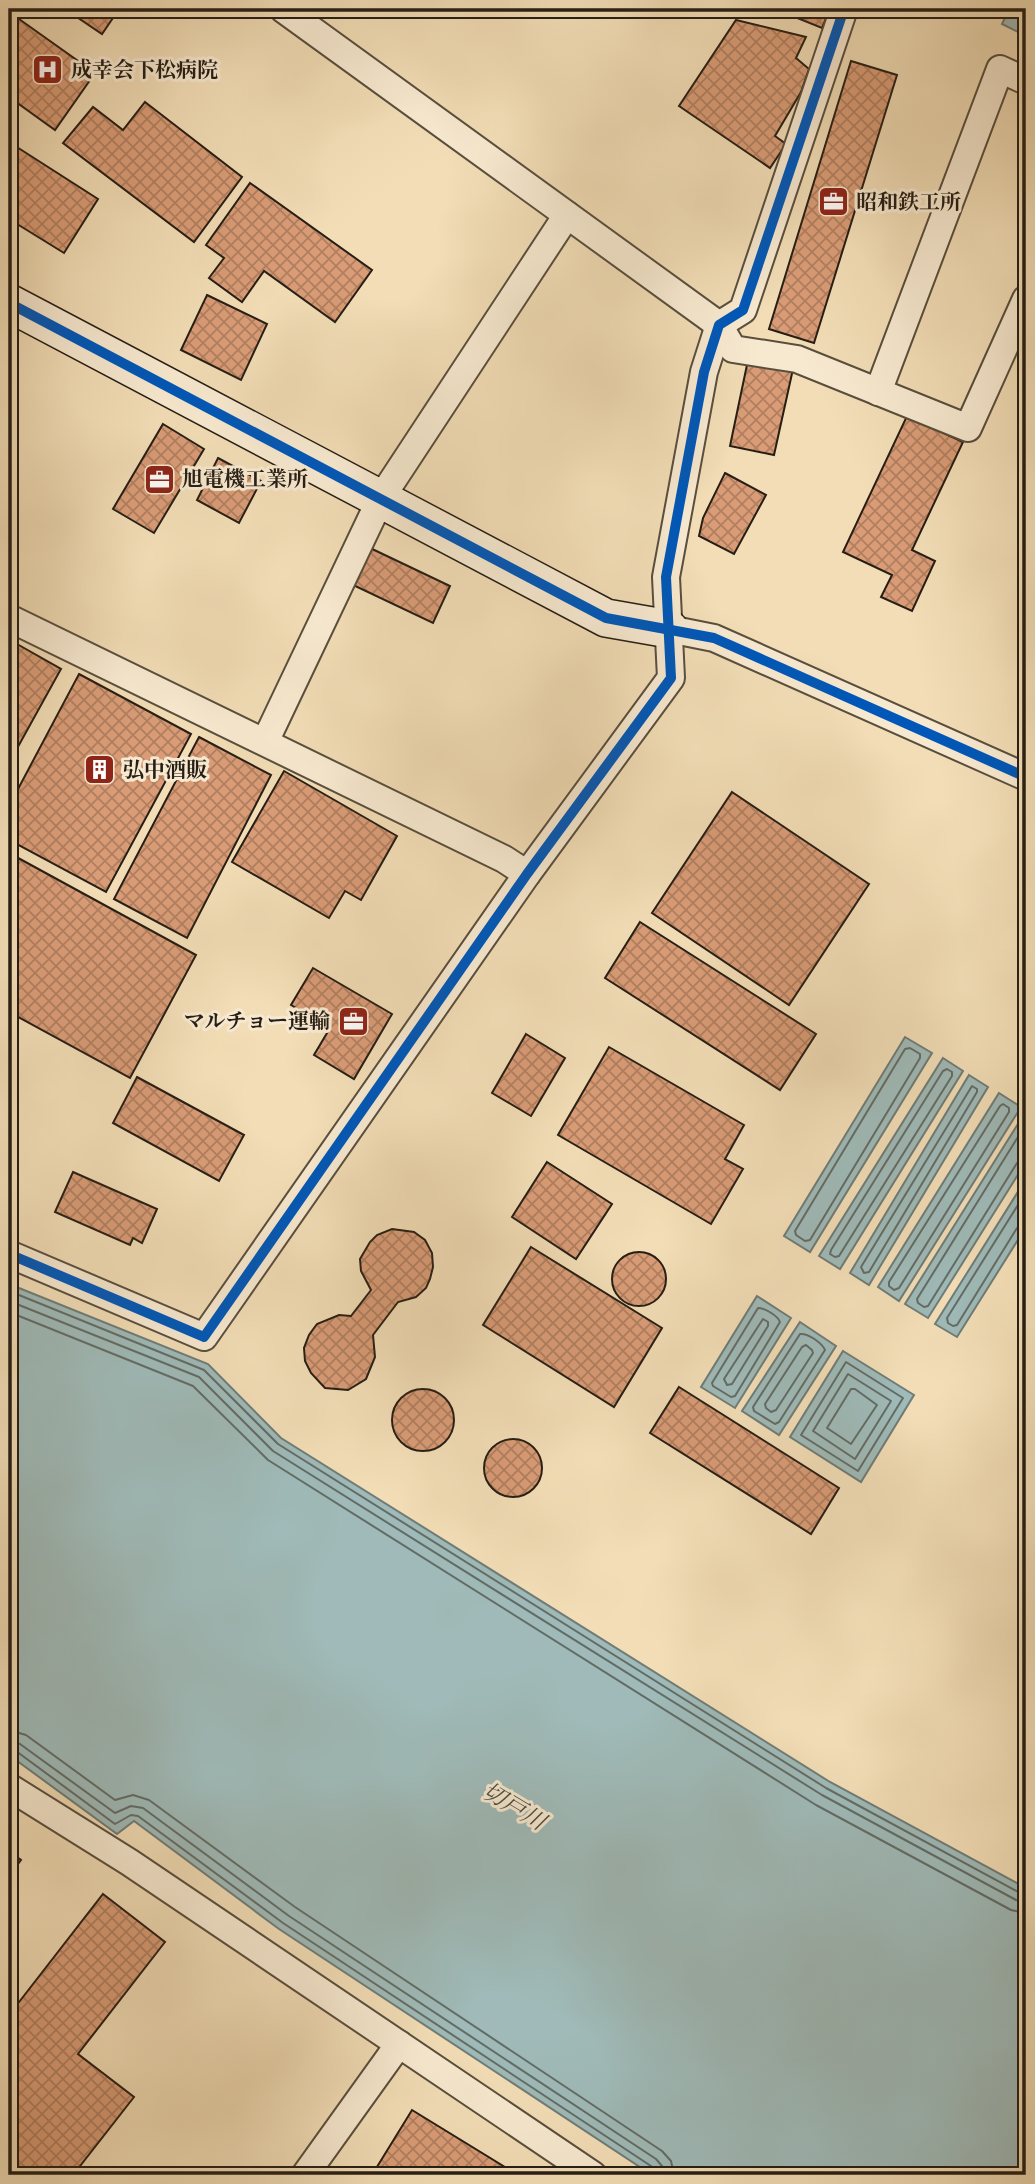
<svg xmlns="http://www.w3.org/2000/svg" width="1035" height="2184" viewBox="0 0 1035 2184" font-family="Alegreya,'Noto Serif JP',serif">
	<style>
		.water { fill: #9fbab8; stroke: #6f7c77; stroke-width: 2 }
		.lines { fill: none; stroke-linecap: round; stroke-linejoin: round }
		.shore { stroke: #626c66; stroke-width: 2 }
		.building { fill: url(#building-cross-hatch); stroke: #261e15; stroke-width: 2 }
		.street-casing { stroke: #594e3d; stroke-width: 30 }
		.secondary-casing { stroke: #261e15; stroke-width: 40 }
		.street { stroke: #f7e9d0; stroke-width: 26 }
		.secondary { stroke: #f7e9d0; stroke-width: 37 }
		.cycleway-casing { stroke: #f7e9d0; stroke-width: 15 }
		.cycleway { stroke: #0057b8; stroke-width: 10 }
		.labels { text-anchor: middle; stroke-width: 6; stroke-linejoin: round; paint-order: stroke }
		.poi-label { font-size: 21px; font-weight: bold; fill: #261e15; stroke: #f7e9d0; text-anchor: start }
		.water-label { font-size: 23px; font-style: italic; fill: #4a4d46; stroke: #f7e9d0 }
	</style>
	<defs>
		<pattern id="building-cross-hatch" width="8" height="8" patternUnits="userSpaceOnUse" patternTransform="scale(1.75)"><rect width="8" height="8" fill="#d99c76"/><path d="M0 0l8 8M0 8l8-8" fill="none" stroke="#b07f60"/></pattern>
	</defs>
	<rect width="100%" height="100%" fill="#f2ddb6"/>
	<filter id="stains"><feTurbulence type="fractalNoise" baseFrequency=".00286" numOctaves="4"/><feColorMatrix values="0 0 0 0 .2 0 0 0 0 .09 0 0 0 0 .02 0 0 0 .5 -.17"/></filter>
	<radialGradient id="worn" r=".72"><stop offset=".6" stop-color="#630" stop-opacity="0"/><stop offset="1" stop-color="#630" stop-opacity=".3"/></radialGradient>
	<g class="water">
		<path d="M1009 9H1026V36L1002 24Z"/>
		<path d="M905 1037 932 1053 810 1252 784 1236Z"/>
		<path d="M943 1058 963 1071 840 1269 819 1256Z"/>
		<path d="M969 1075 988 1087 869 1285 850 1273Z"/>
		<path d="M999 1093 1021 1107 899 1301 878 1287Z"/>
		<path d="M1026 1111V1162L928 1318 905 1304Z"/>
		<path d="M1026 1179V1227L957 1337 935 1324Z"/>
		<path d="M9 1284 208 1364 281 1438 830 1782 1026 1888V2175H652L279 1929 134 1821 117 1834 9 1755Z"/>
		<path d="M757 1296 791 1318 735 1408 701 1387Z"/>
		<path d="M800 1322 836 1346 779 1435 742 1411Z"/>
		<path d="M843 1351 914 1395 861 1482 790 1437Z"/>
	</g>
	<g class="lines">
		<g class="shore">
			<path d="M910 1048 920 1054V1058L810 1240 805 1241 796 1235 795 1231 905 1049Z"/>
			<path d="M947 1069 952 1072V1076L839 1256 835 1257 830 1254 831 1250 943 1071Z"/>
			<path d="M972 1086 977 1089V1092L869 1272 864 1273 861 1267Z"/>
			<path d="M1003 1104 1009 1108V1112L899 1288 894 1290 889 1286V1282L1000 1106Z"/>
			<path d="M1026 1124 917 1299 918 1303 924 1307 928 1306 1017 1163 1026 1159"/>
			<path d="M1026 1192 947 1318 948 1323 953 1326 957 1325 1017 1228 1026 1225"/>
			<path d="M9 1291 204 1370 278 1444 826 1788 1020 1893 1026 1894"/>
			<path d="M9 1301 199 1377 273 1451 822 1795 1016 1900 1026 1902"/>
			<path d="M758 1308C765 1308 778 1316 780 1322L735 1396 731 1397 713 1386 712 1383Z"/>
			<path d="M9 1312 193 1386 268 1460 816 1805 1011 1910 1026 1913"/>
			<path d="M763 1319 768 1322V1326L732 1384 727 1385 724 1379Z"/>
			<path d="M800 1334C808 1333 822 1343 825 1350L779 1422 775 1424 754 1411 753 1407Z"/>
			<path d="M806 1345 812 1350 813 1353 776 1410 771 1412 766 1408 765 1404 802 1347Z"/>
			<path d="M846 1362 903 1398 858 1471 801 1435Z"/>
			<path d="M848 1374 891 1401 855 1459 813 1431Z"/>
			<path d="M851 1389H855L877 1405 851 1444 827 1428Z"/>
			<path d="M9 1730 26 1735 115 1800 133 1795 149 1800 295 1907 662 2151 671 2161 674 2175"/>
			<path d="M9 1741 20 1744 115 1813 131 1806 143 1808 289 1916 656 2159 662 2166 663 2175"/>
			<path d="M9 1750 16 1751 115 1824 131 1815 138 1816 283 1923 651 2166 654 2175"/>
		</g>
	</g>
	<g class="building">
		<path d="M65 9H119L102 34Z"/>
		<path d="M775 9H830L822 28Z"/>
		<path d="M12 14 95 73 55 130 9 97V19Z"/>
		<path d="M736 20 806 37 796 58 809 69 801 92 775 136 786 144 770 168 679 106Z"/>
		<path d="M851 61 897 75 814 343 769 329Z"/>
		<path d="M145 102 242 177 194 242 63 143 93 107 123 130Z"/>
		<path d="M9 142 98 199 64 253 9 219Z"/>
		<path d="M250 183 372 270 335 322 264 271 242 302 209 278 224 258 206 245Z"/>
		<path d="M207 295 267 324 241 380 181 350Z"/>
		<path d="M748 360 793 369 774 455 730 446Z"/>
		<path d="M907 416 963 442 912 550 935 561 912 611 881 597 892 575 843 552Z"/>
		<path d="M163 424 204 449 154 533 113 509Z"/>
		<path d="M218 458 261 481 239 523 197 500Z"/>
		<path d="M725 473 766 495 734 554 699 536 703 518Z"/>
		<path d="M368 547 450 586 433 623 351 584Z"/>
		<path d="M17 644 61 669 9 763V658Z"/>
		<path d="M79 674 191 734 106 892 9 840V827L16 813 9 809V806Z"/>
		<path d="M199 737 271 775 187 938 114 899Z"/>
		<path d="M284 771 397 836 361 900 345 891 329 918 232 862Z"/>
		<path d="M732 792 869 884 789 1005 652 913Z"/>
		<path d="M9 853 196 955 130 1078 9 1012Z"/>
		<path d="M640 922 816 1034 780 1090 605 978Z"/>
		<path d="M313 968 392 1014 354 1079 314 1055 330 1028 291 1005Z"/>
		<path d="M526 1034 565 1058 531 1116 492 1093Z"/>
		<path d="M609 1047 744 1125 725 1159 743 1169 711 1224 558 1135Z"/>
		<path d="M137 1077 244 1135 219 1181 113 1123Z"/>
		<path d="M547 1162 612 1204 576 1259 512 1217Z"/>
		<path d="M73 1172 157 1209 142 1243 133 1238 130 1245 55 1212Z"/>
		<path d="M392 1229 414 1232 425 1240 432 1253 433 1267 430 1279 426 1288 416 1297 398 1302 373 1335 375 1357 366 1379 348 1390 325 1388 311 1373 305 1361 304 1348 309 1335 317 1324 339 1315 351 1316 371 1290 361 1271 360 1259 370 1242 377 1235Z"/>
		<path d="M531 1247 662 1328 614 1407 483 1325Z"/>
		<circle cx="639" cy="1279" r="27"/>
		<path d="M679 1387 839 1488 811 1534 650 1433Z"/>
		<circle cx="423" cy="1420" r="31"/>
		<circle cx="513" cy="1468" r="29"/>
		<path d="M9 1851 21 1860 9 1876Z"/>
		<path d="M103 1894 165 1942 78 2054 134 2097 73 2175H9V2015Z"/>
		<path d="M412 2110 518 2175H372Z"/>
	</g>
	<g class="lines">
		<defs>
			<g id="street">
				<path d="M283 9 719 325 733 349 797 359 968 428 1026 299"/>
				<path d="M878 392 1000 69 1026 81"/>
				<path d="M9 618 504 859 527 874"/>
				<path d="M669 629 714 638 1026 777"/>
				<path d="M265 742 381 498 567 215"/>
				<path d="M9 1254 204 1337 527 874 671 678 666 577 704 372 719 325 743 310 844 9"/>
				<path d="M9 1787 129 1862 593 2175"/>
				<path d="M305 2175 399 2044"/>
			</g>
			<path id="secondary" d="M9 303 606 618 669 629"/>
		</defs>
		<use href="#street" class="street-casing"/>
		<use href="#secondary" class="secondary-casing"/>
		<use href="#street" class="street"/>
		<use href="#secondary" class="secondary"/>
		<defs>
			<g id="cycleway">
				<path d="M9 303 606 618 714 638 1026 777"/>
				<path d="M9 1254 204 1337 527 874 671 678 666 577 704 372 719 325 743 310 844 9"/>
			</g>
		</defs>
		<use href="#cycleway" class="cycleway-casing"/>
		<use href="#cycleway" class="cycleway"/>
	</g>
	<defs>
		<symbol id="hospital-square" viewBox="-11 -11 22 22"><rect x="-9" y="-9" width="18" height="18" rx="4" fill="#8f2418" stroke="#f7e9d0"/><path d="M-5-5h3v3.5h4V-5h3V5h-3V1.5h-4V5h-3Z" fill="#fff"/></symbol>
		<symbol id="office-square" viewBox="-11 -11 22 22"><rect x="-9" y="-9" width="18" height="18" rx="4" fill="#8f2418" stroke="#f7e9d0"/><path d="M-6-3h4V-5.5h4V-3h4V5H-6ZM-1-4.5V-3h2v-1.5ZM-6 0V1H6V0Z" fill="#fff"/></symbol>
		<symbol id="building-square" viewBox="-11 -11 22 22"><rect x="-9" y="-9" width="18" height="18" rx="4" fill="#8f2418" stroke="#f7e9d0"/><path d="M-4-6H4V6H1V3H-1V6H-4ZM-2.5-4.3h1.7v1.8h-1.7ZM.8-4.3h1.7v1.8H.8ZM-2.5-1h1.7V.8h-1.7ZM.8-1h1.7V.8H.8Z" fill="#fff"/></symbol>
	</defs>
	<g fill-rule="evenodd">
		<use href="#hospital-square" x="30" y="52" width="35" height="35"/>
		<use href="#office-square" x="816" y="184" width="35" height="35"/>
		<use href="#office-square" x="142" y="462" width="35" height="35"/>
		<use href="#building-square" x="82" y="752" width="35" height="35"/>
		<use href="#office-square" x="336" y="1004" width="35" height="35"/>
	</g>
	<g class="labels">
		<g class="poi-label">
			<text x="71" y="77">成幸会下松病院</text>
			<text x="856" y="209">昭和鉄工所</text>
			<text x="182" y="486">旭電機工業所</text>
			<text x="123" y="777">弘中酒販</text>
			<text x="330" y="1028" text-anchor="end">マルチョー運輸</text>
		</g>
		<g class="water-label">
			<text transform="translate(514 1806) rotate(31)" y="8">切戸川</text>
		</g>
	</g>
	<rect width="1035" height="2184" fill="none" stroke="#f2ddb6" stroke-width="35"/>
	<rect x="10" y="10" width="1014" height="2163" fill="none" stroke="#261e15" stroke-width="3.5"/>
	<rect x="18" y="18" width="1000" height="2149" fill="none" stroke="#261e15" stroke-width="2"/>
	<rect width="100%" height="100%" filter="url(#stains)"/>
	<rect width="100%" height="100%" fill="url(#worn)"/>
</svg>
